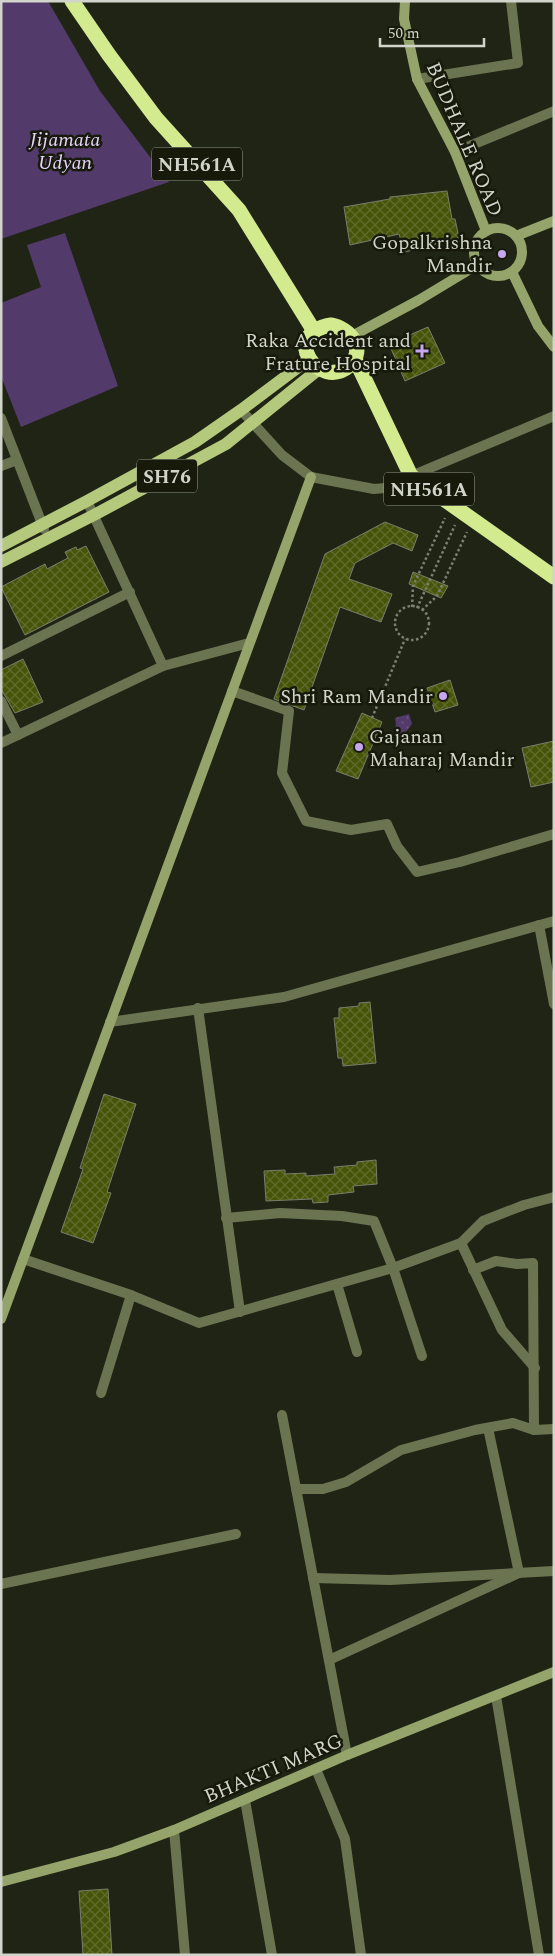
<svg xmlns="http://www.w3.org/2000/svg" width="555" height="1956" viewBox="0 0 555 1956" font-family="Spectral,serif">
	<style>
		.grass { fill: url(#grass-dots) }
		.park { fill: #523a6b }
		.building { fill: url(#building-cross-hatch); stroke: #797e6c }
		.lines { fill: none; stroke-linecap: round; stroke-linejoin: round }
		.path { stroke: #7d8074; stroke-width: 2.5; stroke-dasharray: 2.5 2.5; stroke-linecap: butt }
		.street { stroke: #6b7451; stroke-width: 10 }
		.secondary { stroke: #95a46a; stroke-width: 10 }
		.primary { stroke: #b5c97d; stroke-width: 12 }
		.highway { stroke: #d3ea8f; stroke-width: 15 }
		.poi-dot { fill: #c8a6ef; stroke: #171a0b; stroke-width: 2 }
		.labels { text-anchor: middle; stroke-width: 5; stroke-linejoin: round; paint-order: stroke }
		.shield { fill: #171a0b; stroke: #999c91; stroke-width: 1 }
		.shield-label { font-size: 19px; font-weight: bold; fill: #d1d4ca }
		.park-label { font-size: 20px; font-style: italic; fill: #e6d4fd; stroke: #171a0b }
		.street-label { font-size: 20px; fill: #d1d4ca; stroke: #171a0b }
		.poi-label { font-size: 20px; fill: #d1d4ca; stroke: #171a0b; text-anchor: end }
	</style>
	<defs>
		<pattern id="grass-dots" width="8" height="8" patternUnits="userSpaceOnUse" patternTransform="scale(1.25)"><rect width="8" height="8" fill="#523a6b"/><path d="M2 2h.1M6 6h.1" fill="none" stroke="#6a567f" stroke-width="1.8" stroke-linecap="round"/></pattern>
		<pattern id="building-cross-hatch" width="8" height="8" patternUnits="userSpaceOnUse" patternTransform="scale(1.25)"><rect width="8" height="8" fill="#465409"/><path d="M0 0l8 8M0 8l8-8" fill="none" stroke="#606c2c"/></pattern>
	</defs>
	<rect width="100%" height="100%" fill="#202415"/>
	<path class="grass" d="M409 714 412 724 403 736 394 732 396 724 395 718Z"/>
	<g class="park">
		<path d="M1 1H48L100 91 169 182 1 239Z"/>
		<path d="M65 233 118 386 21 427 1 376V303L41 287 27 245Z"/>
	</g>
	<g class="building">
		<path d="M447 191 452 219H455L459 238 405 252 399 234 350 245 344 207 390 199V197Z"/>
		<path d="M428 327 445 363 405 381 389 344Z"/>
		<path d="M385 522 418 535 412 551 393 543 355 563 349 579 392 594 381 622 340 607 304 710 274 699 325 554Z"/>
		<path d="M86 546 109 592 25 635 1 587 45 564 47 569 68 558 65 552 76 547 77 550Z"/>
		<path d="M413 572 448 586 441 598 409 584Z"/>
		<path d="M23 659 43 702 15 713 1 689V670Z"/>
		<path d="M450 680 458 705 435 712 427 688Z"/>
		<path d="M362 713 382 722 358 779 336 771Z"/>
		<path d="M554 741V782L531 787 522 748Z"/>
		<path d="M370 1002 376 1063 343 1066 342 1058H338L334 1018H339V1008L359 1006V1003Z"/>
		<path d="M104 1094 136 1104 107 1192 111 1193 93 1243 61 1232 83 1169 80 1168Z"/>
		<path d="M376 1160 377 1184 353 1186 354 1192 328 1195V1202L313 1203 312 1199 266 1201 264 1171 285 1170V1174L306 1173V1176L335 1174 334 1167 357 1165V1162Z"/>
		<path d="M108 1889 112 1955H83L79 1891Z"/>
	</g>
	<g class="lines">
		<g class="path">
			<circle cx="412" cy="623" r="17"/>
			<path d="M412 607 413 586 445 518"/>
			<path d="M417 608 455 525"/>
			<path d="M422 610 437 596 467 532"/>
			<path d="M372 718 405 639"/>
		</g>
		<g class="street">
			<path d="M417 79 518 63 511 1"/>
			<path d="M455 152 554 111"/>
			<path d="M241 410 282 455 311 477 374 489 396 487 411 476 554 416"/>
			<path d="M1 418 44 529"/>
			<path d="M1 466 17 460"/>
			<path d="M87 501 163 666"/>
			<path d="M1 656 130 592"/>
			<path d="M232 691 289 711 282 773 306 821 351 830 387 824 397 846 417 872 460 862 554 834"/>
			<path d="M1 701 18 735"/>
			<path d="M1 743 163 666 249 643"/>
			<path d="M539 925 554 1004"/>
			<path d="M198 1008 240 1312"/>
			<path d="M110 1022 284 997 554 921"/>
			<path d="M226 1218 280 1213 342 1216 374 1221 393 1268 422 1356"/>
			<path d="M461 1243 502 1330 535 1368"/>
			<path d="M23 1259 131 1295 199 1323 393 1268 461 1243 483 1221 524 1205 554 1197"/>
			<path d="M473 1270 496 1261 517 1264 533 1263 534 1430"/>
			<path d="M337 1284 357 1352"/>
			<path d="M101 1393 131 1295"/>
			<path d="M282 1415 347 1755"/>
			<path d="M296 1489H323L346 1482 401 1450 475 1430 513 1423 534 1430 554 1429"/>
			<path d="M313 1578 390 1580 554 1571"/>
			<path d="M1 1584 236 1534"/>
			<path d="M329 1660 519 1573 488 1428"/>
			<path d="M496 1696 539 1955"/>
			<path d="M316 1769 345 1839 361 1955"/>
			<path d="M245 1800 272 1955"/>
			<path d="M174 1830 185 1955"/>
		</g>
		<g class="secondary">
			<path d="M405 1 404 19 417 79 455 152 486 231"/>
			<circle cx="498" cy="252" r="24"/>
			<path d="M516 236 554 221"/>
			<path d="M512 272 538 326 554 347"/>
			<path d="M352 336 419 300 477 265"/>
			<path d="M1 1319 311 477"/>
			<path d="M1 1882 114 1852 174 1830 347 1755 554 1672"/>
		</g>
		<g class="primary">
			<path d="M1 546 87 501 195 442 241 410 309 359"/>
			<path d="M1 562 94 515 226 444 319 369"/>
		</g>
		<g class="highway">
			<path d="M72 1 109 55 156 118 239 210 314 331"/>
			<path d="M331 325C349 328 368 349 349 366 319 391 279 334 331 325Z"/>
			<path d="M355 359 411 476 554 577"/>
		</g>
	</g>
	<g class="poi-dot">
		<circle cx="502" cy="254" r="5"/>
		<path d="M419.5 343.5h5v5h5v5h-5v5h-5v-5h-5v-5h5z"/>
		<circle cx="443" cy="696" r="5"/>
		<circle cx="359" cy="747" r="5"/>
	</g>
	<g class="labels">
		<g class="shield">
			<rect x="152" y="147.5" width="90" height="33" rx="4"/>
			<rect x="137" y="459.5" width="60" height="33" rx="4"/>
			<rect x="384" y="472.5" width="90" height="33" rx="4"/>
		</g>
		<g class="shield-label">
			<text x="197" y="171">NH561A</text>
			<text x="167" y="483">SH76</text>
			<text x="429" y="496">NH561A</text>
		</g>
		<g class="park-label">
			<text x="65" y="146">Jijamata<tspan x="65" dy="23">Udyan</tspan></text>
		</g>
		<g class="street-label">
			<text transform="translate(465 139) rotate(67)" y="7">BUDHALE ROAD</text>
			<text transform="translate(273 1768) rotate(-23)" y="7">BHAKTI MARG</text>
		</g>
		<g class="poi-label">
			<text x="492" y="249">Gopalkrishna<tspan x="492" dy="23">Mandir</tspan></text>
			<text x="411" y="347">Raka Accident and<tspan x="411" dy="23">Frature Hospital</tspan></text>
			<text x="433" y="703">Shri Ram Mandir</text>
			<text x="369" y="743" text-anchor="start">Gajanan<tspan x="369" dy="23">Maharaj Mandir</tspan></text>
		</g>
	</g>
	<rect width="555" height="1956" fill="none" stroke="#d1d4ca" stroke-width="5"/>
	<path d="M380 38v8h104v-8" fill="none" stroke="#d1d4ca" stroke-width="2.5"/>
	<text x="388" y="38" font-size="15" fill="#d1d4ca" stroke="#171a0b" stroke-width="4" paint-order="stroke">50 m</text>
</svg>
